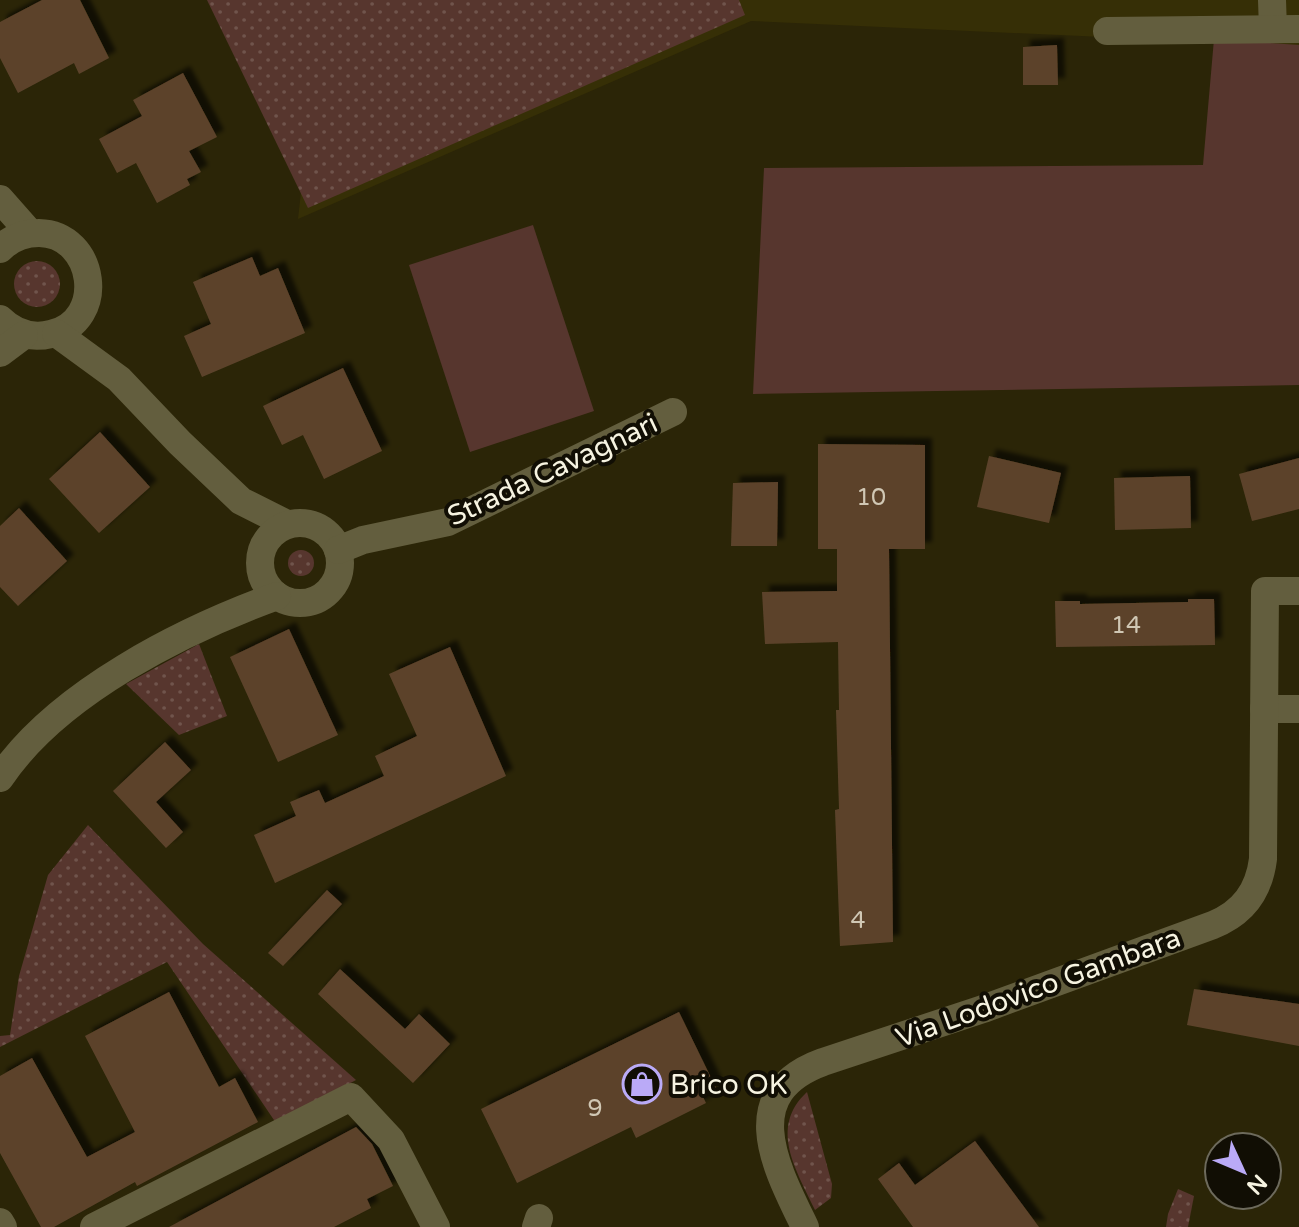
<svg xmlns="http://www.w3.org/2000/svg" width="1299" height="1227" viewBox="0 0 1299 1227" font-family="'Varela Round',sans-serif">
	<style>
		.built { fill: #362f06 }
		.grass { fill: url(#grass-dots) }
		.garden { fill: #57362e }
		.building { fill: #5c432b; filter: url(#shadow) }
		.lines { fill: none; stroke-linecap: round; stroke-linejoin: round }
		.minor { stroke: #635e3e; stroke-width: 28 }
		.labels { text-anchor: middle; stroke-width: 8; stroke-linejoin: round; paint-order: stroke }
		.number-label { font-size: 24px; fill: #d0c7b4 }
		.street-label { font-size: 28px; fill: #f6f3e1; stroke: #110e04 }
		.poi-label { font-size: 28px; fill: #f6f3e1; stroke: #110e04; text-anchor: start }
	</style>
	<defs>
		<pattern id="grass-dots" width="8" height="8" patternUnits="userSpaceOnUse" patternTransform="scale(2)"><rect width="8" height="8" fill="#57362e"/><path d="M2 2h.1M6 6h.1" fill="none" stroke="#70544c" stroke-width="1.8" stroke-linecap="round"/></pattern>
		<filter id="shadow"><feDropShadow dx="7" dy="-7" stdDeviation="2" flood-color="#0009"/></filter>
	</defs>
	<rect width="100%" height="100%" fill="#2b2507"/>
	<path class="built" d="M215 0H1299V46L751 21 298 219 304 165Z"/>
	<g class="grass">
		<path d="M207 0H739L745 15 308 208Z"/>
		<circle cx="37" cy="284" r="23"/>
		<circle cx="301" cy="563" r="13"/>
		<path d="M199 644 227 716 179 735 126 684Z"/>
		<path d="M88 825 203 944 356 1080 276 1123 167 962 0 1047V1036L10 1035 19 976 48 875Z"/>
		<path d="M807 1092 832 1184 831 1198 815 1210C797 1171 768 1128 807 1092Z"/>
		<path d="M1178 1189 1194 1196 1188 1227H1166L1168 1214Z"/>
	</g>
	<g class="garden">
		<path d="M1214 39 1299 45V385L753 394 764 168 1203 165Z"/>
		<path d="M533 225 594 411 470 452 409 265Z"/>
	</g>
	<g class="building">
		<path d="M42 0H80L109 58 79 74 74 63 18 93 0 58V22Z"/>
		<path d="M1057 45 1058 85H1023V47Z"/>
		<path d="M183 73 217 137 189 151 201 172 187 179 190 185 157 203 136 163 117 173 99 139 142 116 133 100Z"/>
		<path d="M252 257 260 276 278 268 305 333 202 377 184 336 211 324 193 282Z"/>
		<path d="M343 368 382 451 324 479 303 435 282 445 263 406Z"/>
		<path d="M100 432 150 487 99 533 49 479Z"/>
		<path d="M818 444 925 445V549H889L893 942 840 946 835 810 839 809 836 710H839L838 642 765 644 762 592 837 591V549H818Z"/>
		<path d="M989 456 1061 473 1049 523 977 507Z"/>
		<path d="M1299 458V509L1252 521 1239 474Z"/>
		<path d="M1190 476 1191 528 1115 530 1114 478Z"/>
		<path d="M778 482 777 546H731L733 483Z"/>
		<path d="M19 508 67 561 18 606 0 587V526Z"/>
		<path d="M1188 599H1214L1215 645 1056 647 1055 601H1080V604L1188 602Z"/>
		<path d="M289 629 338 735 278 762 230 657Z"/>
		<path d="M450 647 506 776 275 883 254 835 296 816 290 802 319 790 325 803 384 776 375 756 417 736 389 674Z"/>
		<path d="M165 742 191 770 156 802 183 832 166 848 113 791Z"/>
		<path d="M327 890 342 904 283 966 268 953Z"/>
		<path d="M340 969 405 1029 419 1014 450 1044 413 1083 318 994Z"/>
		<path d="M1194 989 1299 1004V1046L1187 1025Z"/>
		<path d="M169 992 219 1087 235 1078 258 1122 137 1186 135 1182 54 1227H41L0 1153V1076L32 1058 87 1157 135 1132 85 1036Z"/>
		<path d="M679 1012 717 1090 703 1097 706 1103 636 1138 631 1127 517 1183 481 1109Z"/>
		<path d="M356 1127 372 1144 393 1186 367 1199 371 1208 334 1227H169Z"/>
		<path d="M975 1141 1039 1227H913L878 1179 899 1163 915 1185Z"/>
	</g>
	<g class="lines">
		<g class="minor">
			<path d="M1272 0 1273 29"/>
			<path d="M1107 31 1299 29"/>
			<path d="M0 199 30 233"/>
			<path d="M0 249C10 239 24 233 39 233 96 234 108 321 51 334 31 339 14 333 0 319"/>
			<path d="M56 333 119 379 180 443 241 501 287 524"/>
			<path d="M0 353 24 335"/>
			<circle cx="300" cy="563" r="40"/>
			<path d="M338 550 363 540 448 522 673 412"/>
			<path d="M1264 709H1299"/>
			<path d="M0 778C57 693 183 630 277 596"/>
			<path d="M0 1222 3 1227"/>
			<path d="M94 1227 351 1097 391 1140 436 1227"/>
			<path d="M536 1227 539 1218"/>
			<path d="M805 1227C777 1169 735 1094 823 1062L983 1009 1213 925C1243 913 1259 891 1263 859L1265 591H1299"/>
		</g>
	</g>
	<defs>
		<symbol id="shop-ring" viewBox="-11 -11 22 22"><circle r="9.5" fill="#110e04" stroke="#baaaf7" stroke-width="1.5"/><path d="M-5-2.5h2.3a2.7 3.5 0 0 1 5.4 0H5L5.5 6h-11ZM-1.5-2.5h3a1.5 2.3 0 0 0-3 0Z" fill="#baaaf7"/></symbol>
	</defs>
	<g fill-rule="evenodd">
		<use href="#shop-ring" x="620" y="1062" width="44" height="44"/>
	</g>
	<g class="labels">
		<g class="number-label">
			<text x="871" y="505">10</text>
			<text x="1126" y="633">14</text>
			<text x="858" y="928">4</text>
			<text x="595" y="1116">9</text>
		</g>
		<g class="street-label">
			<text transform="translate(552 469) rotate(-25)" y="10">Strada Cavagnari</text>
			<text transform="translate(1038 987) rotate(-20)" y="10">Via Lodovico Gambara</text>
		</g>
		<g class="poi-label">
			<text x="670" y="1094">Brico OK</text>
		</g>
	</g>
	<g transform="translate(1243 1171) rotate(134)"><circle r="38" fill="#110e04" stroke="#6d6a5c" stroke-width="2"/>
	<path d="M0-6L14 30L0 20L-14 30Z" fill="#baaaf7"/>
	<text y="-12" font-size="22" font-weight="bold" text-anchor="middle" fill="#f6f3e1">N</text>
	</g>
</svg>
